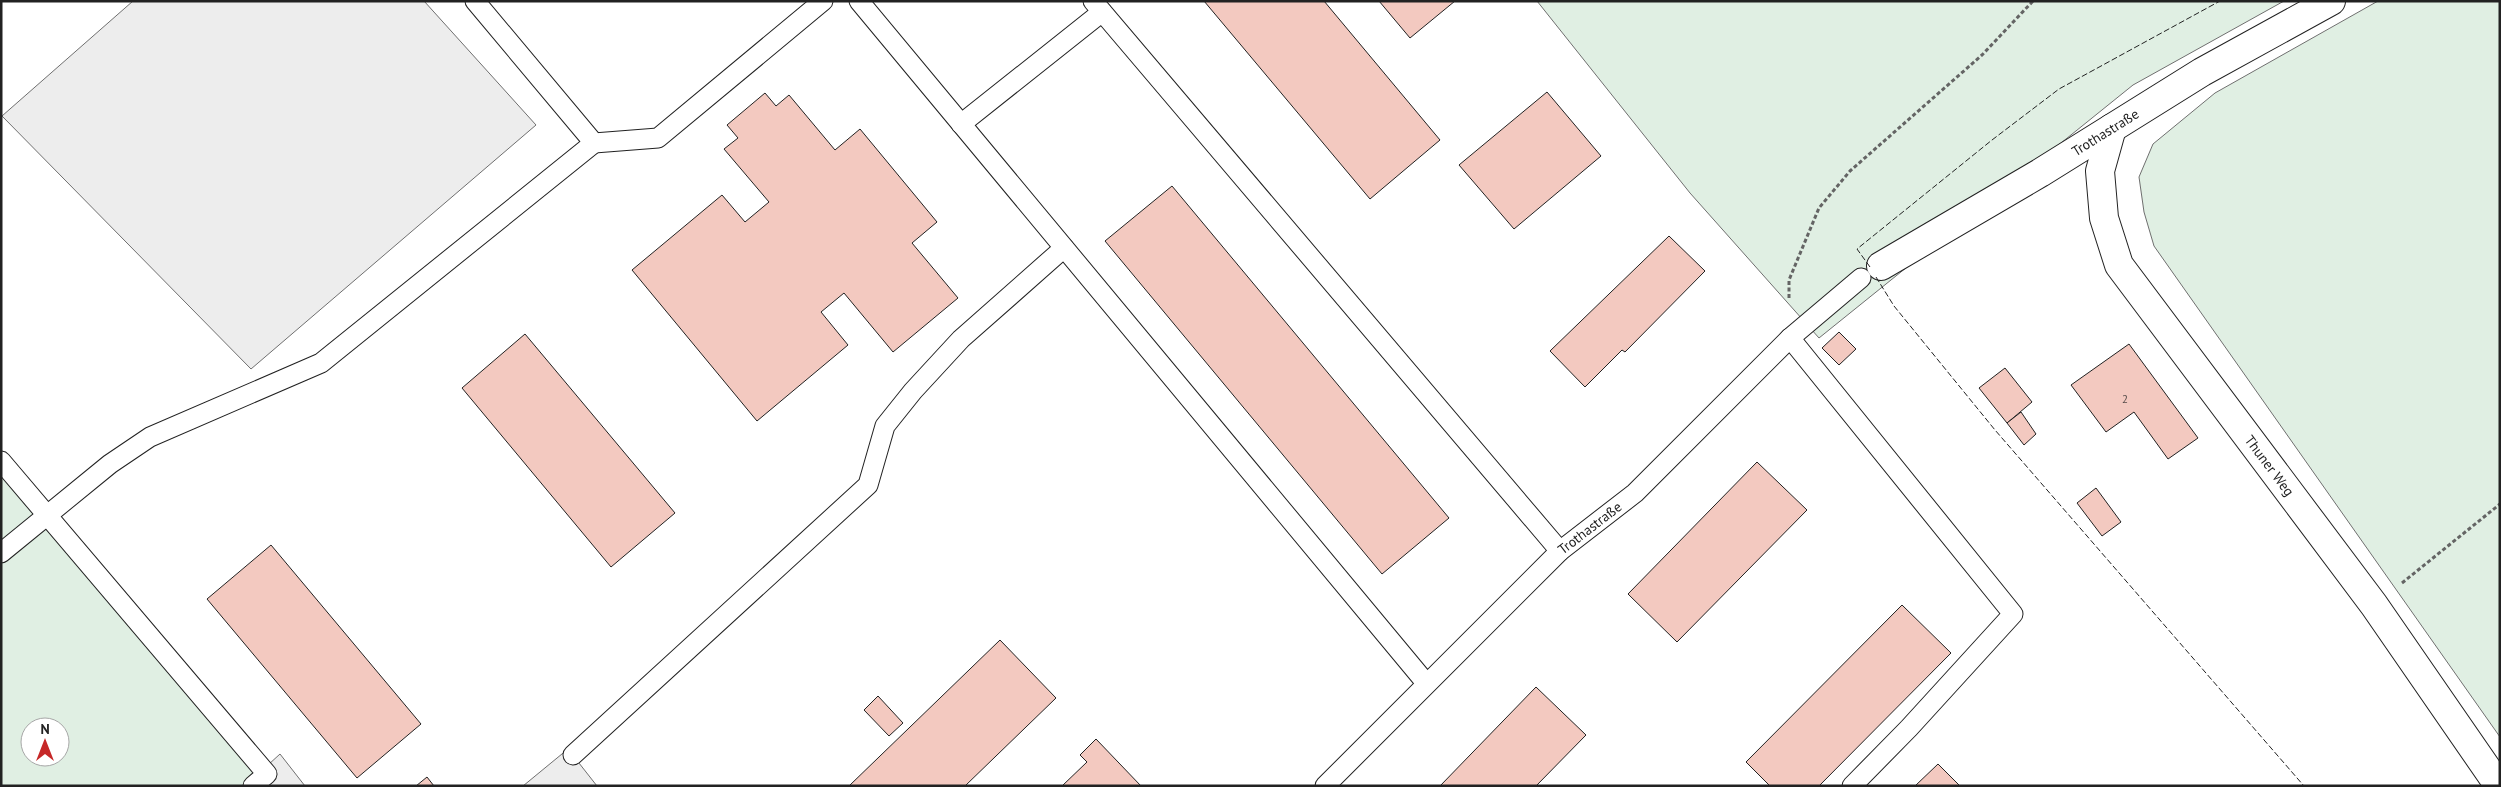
<svg xmlns="http://www.w3.org/2000/svg" width="2501" height="787" viewBox="0 0 2501 787" font-family="'PT Sans',sans-serif">
	<style>
		.green { fill: #e0efe3; stroke: #6f6f6f; fill-rule: evenodd }
		.parking { fill: #ededed; stroke: #6f6f6f }
		.building { fill: #f3c9c0; stroke: #222 }
		.lines { fill: none; stroke-linecap: round; stroke-linejoin: round }
		.lane-casing { stroke: #222; stroke-width: 21 }
		.street-casing { stroke: #222; stroke-width: 30 }
		.path { stroke: #646464; stroke-width: 3; stroke-dasharray: 4 2.5; stroke-linecap: butt }
		.lane { stroke: #fff; stroke-width: 19 }
		.street { stroke: #fff; stroke-width: 28 }
		.fence { stroke: #222; stroke-width: 1; stroke-dasharray: 6 2.5; stroke-linecap: butt }
		.labels { text-anchor: middle; stroke-width: 4; stroke-linejoin: round; paint-order: stroke }
		.number-label { font-size: 11px; fill: #564c4a }
		.street-label { font-size: 14px; fill: #222; stroke: #fff }
	</style>
	<rect width="100%" height="100%" fill="#fff"/>
	<g class="green">
		<path d="M1537 1H2284L2133 85 1819 338 1690 193Z"/>
		<path d="M2378 1H2500V737L2154 246 2144 212 2139 177 2153 144 2215 93Z"/>
		<path d="M1 465 267 774 253 786H1ZM30 727H60V757H30Z"/>
	</g>
	<g class="parking">
		<path d="M133 1H424L536 125 251 369 2 116Z"/>
		<path d="M568 749 597 786H523Z"/>
		<path d="M280 754 305 786H245Z"/>
	</g>
	<g class="building">
		<path d="M1204 1H1324L1440 140 1370 199Z"/>
		<path d="M1379 1H1455L1410 38Z"/>
		<path d="M1547 92 1601 156 1514 229 1459 165Z"/>
		<path d="M765 93 776 106 789 95 835 150 860 129 937 222 912 243 958 298 893 352 844 293 821 312 848 345 757 421 632 270 722 195 745 222 769 202 724 149 738 138 727 125Z"/>
		<path d="M1172 186 1449 518 1382 574 1105 241Z"/>
		<path d="M1669 236 1705 271 1625 352 1622 350 1585 387 1550 351Z"/>
		<path d="M1839 332 1856 349 1839 365 1822 348Z"/>
		<path d="M525 334 675 513 611 567 462 388Z"/>
		<path d="M2129 344 2198 438 2168 459 2134 412 2106 432 2071 385Z"/>
		<path d="M2005 368 2032 402 2007 423 1979 388Z"/>
		<path d="M2021 412 2036 434 2024 445 2007 423Z"/>
		<path d="M1757 462 1807 510 1677 642 1628 594Z"/>
		<path d="M2096 488 2121 522 2102 536 2077 503Z"/>
		<path d="M271 545 421 724 357 778 207 599Z"/>
		<path d="M1902 605 1951 653 1819 786H1770L1746 762Z"/>
		<path d="M1000 640 1056 698 965 786H849Z"/>
		<path d="M1536 687 1586 735 1536 786H1440Z"/>
		<path d="M878 696 903 723 889 736 864 710Z"/>
		<path d="M1096 739 1141 786H1062L1087 762 1080 755Z"/>
		<path d="M1938 764 1960 786H1915Z"/>
		<path d="M427 777 434 786H416Z"/>
	</g>
	<g class="lines">
		<defs>
			<g id="lane">
				<path d="M475 1 594 143 658 138 823 1"/>
				<path d="M859 1 1426 683"/>
				<path d="M1093 1 1560 551"/>
				<path d="M961 124 1102 12"/>
				<path d="M1790 338 2013 614 1909 728 1852 786"/>
				<path d="M1 461 267 774 253 786"/>
				<path d="M1 553 110 464 150 437 321 363 594 143"/>
				<path d="M573 755 868 485 885 426 913 391 961 339 1064 248"/>
				<path id="s1" d="M1325 786 1560 551 1635 493 1790 338 1861 278"/>
			</g>
			<g id="street">
				<path id="s2" d="M2112 128 2100 171 2104 218 2119 265 2374 605 2499 786"/>
				<path id="s3" d="M1881 266 2040 173 2202 72 2331 1"/>
			</g>
		</defs>
		<use href="#lane" class="lane-casing"/>
		<use href="#street" class="street-casing"/>
		<g class="path">
			<path d="M1789 298V280L1819 208 1850 171 1982 55 2033 1"/>
			<path d="M2402 583 2500 504"/>
		</g>
		<use href="#lane" class="lane"/>
		<use href="#street" class="street"/>
		<g class="fence">
			<path d="M1870 267 1857 249 1992 140 2059 89 2220 1"/>
			<path d="M1876 277 1894 306 1995 430 2304 786"/>
		</g>
	</g>
	<g class="labels">
		<g class="number-label">
			<text x="2125" y="403">2</text>
		</g>
		<g class="street-label">
			<text dy="5" stroke="none"><textPath href="#s3" startOffset="261">Trothastraße</textPath></text>
			<text dy="5" stroke="none"><textPath href="#s2" startOffset="392">Thuner Weg</textPath></text>
			<text dy="5" stroke="none"><textPath href="#s1" startOffset="370">Trothastraße</textPath></text>
		</g>
	</g>
	<rect width="2501" height="787" fill="none" stroke="#222222" stroke-width="5"/>
	<g transform="translate(45 742)"><circle r="24" fill="#ffffff" stroke="#a7a7a7"/>
	<path d="M0-4L9 19L0 12L-9 19Z" fill="#c62828"/>
	<text y="-8" font-size="14" font-weight="bold" text-anchor="middle" fill="#222222">N</text>
	</g>
</svg>
